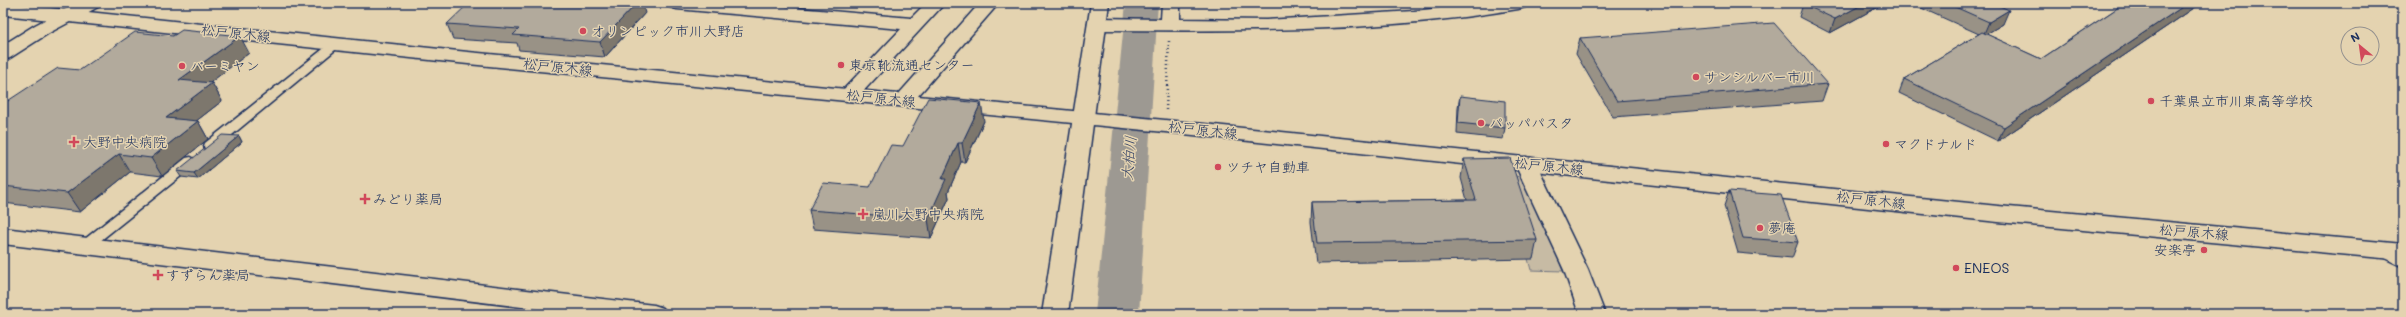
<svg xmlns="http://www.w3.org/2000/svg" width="2406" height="317" viewBox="0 0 2406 317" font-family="Mali,'Klee One',sans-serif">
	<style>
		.green { fill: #c7bba4; stroke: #717581 }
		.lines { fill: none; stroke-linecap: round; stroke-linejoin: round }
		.river { fill: #9d9992; fill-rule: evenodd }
		.service-casing { stroke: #1b2f5e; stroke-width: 3 }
		.minor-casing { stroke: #1b2f5e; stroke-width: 3 }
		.tertiary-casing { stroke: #1b2f5e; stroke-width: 3 }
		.secondary-casing { stroke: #1b2f5e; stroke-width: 3 }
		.path { stroke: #1b2f5e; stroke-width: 2.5; stroke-dasharray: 1 3; stroke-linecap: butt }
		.service { fill: #e4d3b0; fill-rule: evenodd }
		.minor { fill: #e4d3b0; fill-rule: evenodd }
		.tertiary { fill: #e4d3b0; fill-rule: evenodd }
		.secondary { fill: #e4d3b0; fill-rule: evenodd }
		.wall { fill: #999286; stroke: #1b2f5e }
		.shaded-wall { fill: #7d776d; stroke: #1b2f5e }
		.building { fill: #b2aa9c; stroke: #1b2f5e }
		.poi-dot { fill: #d1495b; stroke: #e4d3b0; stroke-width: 1.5 }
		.labels { text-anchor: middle; stroke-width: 3; stroke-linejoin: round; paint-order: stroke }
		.poi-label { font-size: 14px; fill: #1b2f5e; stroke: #e4d3b0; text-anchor: start }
		.street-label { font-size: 14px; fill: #1b2f5e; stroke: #e4d3b0 }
		.water-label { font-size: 15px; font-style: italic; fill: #354468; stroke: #e4d3b0 }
	</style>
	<rect width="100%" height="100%" fill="#e4d3b0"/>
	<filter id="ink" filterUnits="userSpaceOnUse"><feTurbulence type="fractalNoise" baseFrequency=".025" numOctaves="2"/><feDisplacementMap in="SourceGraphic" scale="8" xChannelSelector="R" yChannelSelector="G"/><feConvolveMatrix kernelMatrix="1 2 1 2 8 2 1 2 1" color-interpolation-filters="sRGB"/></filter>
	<g filter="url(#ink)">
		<path class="green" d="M1505 173 1530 180 1563 271 1531 270Z"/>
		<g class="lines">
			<path class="river" d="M1126 3H1158L1139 314H1095Z"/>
			<defs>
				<g id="service">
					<path d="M336 41 342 44 340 46 215 149H205L204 146 205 143 332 42Z"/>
					<path d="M191 157 198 161 196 164 90 249H80L78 246 80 243 186 158Z"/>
					<path d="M2381 246 2403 256V267L2376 254 2374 251 2376 248Z"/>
				</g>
				<g id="minor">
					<path d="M77 3H100L98 7 49 33 10 58 3 60V45L35 25Z"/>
					<path d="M668 3H741L911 18 926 3H945L857 98 850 100 843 98 840 94 843 90 901 29 677 9 670 7Z"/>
					<path d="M980 3H999L911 104 904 106 897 104 894 100 897 96Z"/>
					<path d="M1162 3H1180V19L1266 20 1414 11 1485 3H1527L1525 7 1518 9C1378 33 1239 31 1098 30L1091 28 1088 24 1091 20 1098 18 1161 19Z"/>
					<path d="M1526 157 1534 159 1537 164 1588 270 1605 314H1579L1564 270 1515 164 1518 159Z"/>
					<path d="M3 228 654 305 663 308 667 314H580L3 244Z"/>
				</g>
				<path id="tertiary" d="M1091 3H1109L1068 314H1042Z"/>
				<path id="secondary" d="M3 3 468 52 1165 120 1998 206 2403 244V260L1998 222 1165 132 468 64 3 15Z"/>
			</defs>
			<use href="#service" class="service-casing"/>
			<use href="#minor" class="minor-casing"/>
			<use href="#tertiary" class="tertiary-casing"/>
			<use href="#secondary" class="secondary-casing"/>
			<path class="path" d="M1166 110 1169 41"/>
			<use href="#service" class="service"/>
			<use href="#minor" class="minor"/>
			<use href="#tertiary" class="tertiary"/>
			<use href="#secondary" class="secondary"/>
		</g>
		<g class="wall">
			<path d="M1885 3 1830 33 1799 17 1803 4Z"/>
			<path d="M1910 3H1993L2003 24 1986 34 2041 59 2125 3H2198L2197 6 1998 141 1899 93 1904 79 1979 34Z"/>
			<path d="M2396 3H2403V7Z"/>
			<path d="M645 13 605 57 519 50 517 43 453 39 447 24Z"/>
			<path d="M173 36 249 53 209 83H212L222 101 196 121H198L208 139 162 176 130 172 80 212 3 203V104L80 70Z"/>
			<path d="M1580 38 1828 84 1822 101 1613 117 1576 54Z"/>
			<path d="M1460 96 1505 128 1503 139 1457 134 1458 107Z"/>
			<path d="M984 121 965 162H961L948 192 949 198 931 238 813 229 809 210 870 187Z"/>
			<path d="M239 136 242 142 198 179 181 177 177 171Z"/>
			<path d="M1464 159 1537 240 1533 259 1316 263 1311 222 1312 202 1467 200 1461 178Z"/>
			<path d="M1729 191 1798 242 1792 258 1738 253 1724 206Z"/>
		</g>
		<g class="shaded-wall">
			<path d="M637 3H642L645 13 605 57 600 42Z"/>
			<path d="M1865 3H1885L1830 33 1835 19Z"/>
			<path d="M2188 3H2198L2197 6 1998 141 2004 127Z"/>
			<path d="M2009 10 2003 24 1983 36 1989 22Z"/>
			<path d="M240 36 249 53 190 98 179 80Z"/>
			<path d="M212 83 222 101 177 136 166 118Z"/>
			<path d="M981 103 984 121 965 162 962 143Z"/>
			<path d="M198 121 208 139 162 176 151 158Z"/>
			<path d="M239 136 242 142 198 179 194 173Z"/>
			<path d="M958 143 961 162 948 192 949 198 931 238 928 219 942 179Z"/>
			<path d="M119 154 130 172 80 212 67 193Z"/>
		</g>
		<g class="building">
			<path d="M469 3H637L600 42 513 35 519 29 447 24Z"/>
			<path d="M1805 3H1865L1835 19 1803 4Z"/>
			<path d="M1946 3H1993L2009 10 1989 22Z"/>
			<path d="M2125 3H2188L2004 127 1904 79 1982 32 2041 59Z"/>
			<path d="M1774 23 1828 84 1617 101 1580 38Z"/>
			<path d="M182 30 240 36 179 80 212 83 166 118 198 121 151 158 119 154 67 193 3 186V104L58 68 80 70 135 32 173 36Z"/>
			<path d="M1460 96 1505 101V128L1458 123Z"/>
			<path d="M928 98 981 103 962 143H958L942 179H946L928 219 809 210 823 183 870 187 891 145 903 146Z"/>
			<path d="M222 135 239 136 194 173 177 171Z"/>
			<path d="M1510 158 1537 240 1317 243 1312 202 1476 200 1464 159Z"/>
			<path d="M1729 191 1781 195 1798 242 1743 238Z"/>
		</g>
	</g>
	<g class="poi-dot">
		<circle cx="583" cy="31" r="4"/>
		<circle cx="841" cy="65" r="4"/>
		<circle cx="182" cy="66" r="4"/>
		<circle cx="1696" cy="77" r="4"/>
		<circle cx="2151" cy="101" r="4"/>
		<circle cx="1481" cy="123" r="4"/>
		<path d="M72 136h4v4h4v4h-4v4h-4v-4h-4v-4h4z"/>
		<circle cx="1886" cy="144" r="4"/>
		<circle cx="1218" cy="167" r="4"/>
		<path d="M363 193h4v4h4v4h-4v4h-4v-4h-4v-4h4z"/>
		<path d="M861 208h4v4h4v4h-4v4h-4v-4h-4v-4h4z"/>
		<circle cx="1760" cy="228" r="4"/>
		<circle cx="2204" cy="250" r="4"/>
		<circle cx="1956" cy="268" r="4"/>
		<path d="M156 269h4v4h4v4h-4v4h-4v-4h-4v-4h4z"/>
	</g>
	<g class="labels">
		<g class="poi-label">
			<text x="591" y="36">オリンピック市川大野店</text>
			<text x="849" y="70">東京靴流通センター</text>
			<text x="190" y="71">バーミヤン</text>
			<text x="1704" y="82">サンシルバー市川</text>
			<text x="2159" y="106">千葉県立市川東高等学校</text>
			<text x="1489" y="128">パッパパスタ</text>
			<text x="83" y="147">大野中央病院</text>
			<text x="1894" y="149">マクドナルド</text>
			<text x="1226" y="172">ツチヤ自動車</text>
			<text x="373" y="204">みどり薬局</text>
			<text x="872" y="219">嵐川大野中央病院</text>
			<text x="1768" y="233">夢庵</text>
			<text x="2196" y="255" text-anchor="end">安楽亭</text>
			<text x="1964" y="273">ENEOS</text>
			<text x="166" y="280">すずらん薬局</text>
		</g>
		<g class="street-label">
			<text transform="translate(236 33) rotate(6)" y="5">松戸原木線</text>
			<text transform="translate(558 67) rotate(6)" y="5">松戸原木線</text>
			<text transform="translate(881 98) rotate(6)" y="5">松戸原木線</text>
			<text transform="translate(1203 130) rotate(6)" y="5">松戸原木線</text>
			<text transform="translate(1549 166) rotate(6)" y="5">松戸原木線</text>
			<text transform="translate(1871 200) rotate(6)" y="5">松戸原木線</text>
			<text transform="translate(2194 232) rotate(5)" y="5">松戸原木線</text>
		</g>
		<g class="water-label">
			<text transform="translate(1129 158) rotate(-85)" y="5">大柏川</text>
		</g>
	</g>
	<rect width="2406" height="317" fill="none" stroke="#e4d3b0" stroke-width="16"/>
	<rect x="8" y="8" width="2390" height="301" fill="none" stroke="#1b2f5e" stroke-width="1.5" filter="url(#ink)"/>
	<g transform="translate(2360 46) rotate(331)"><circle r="19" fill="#e4d3b0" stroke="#94918f"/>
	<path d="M0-3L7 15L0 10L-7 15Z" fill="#d1495b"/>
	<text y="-6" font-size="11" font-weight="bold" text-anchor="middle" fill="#1b2f5e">N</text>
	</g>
</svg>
